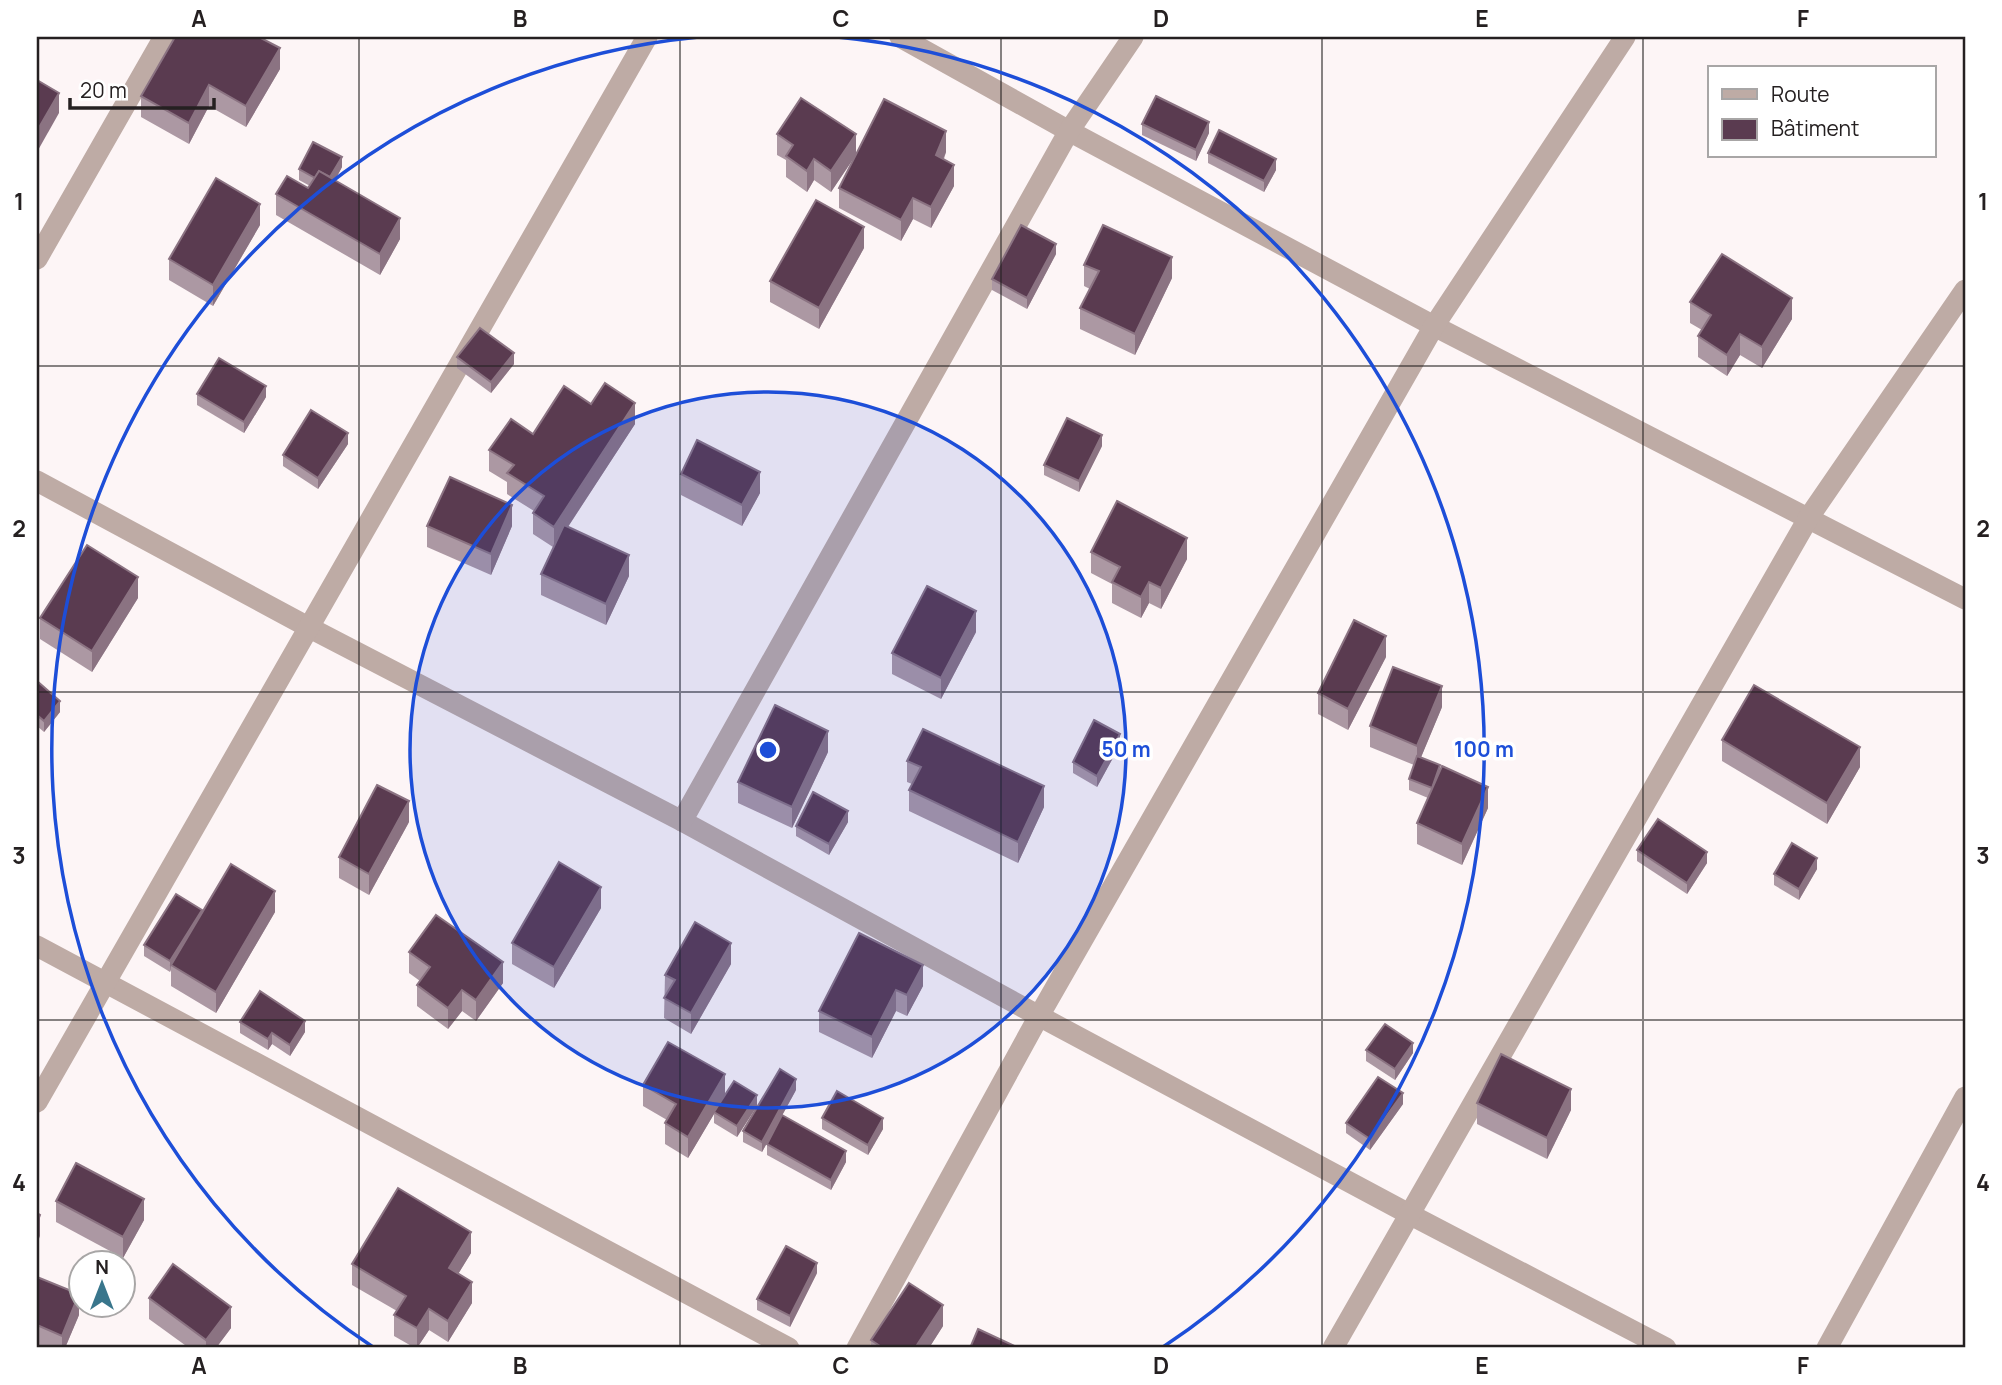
<svg xmlns="http://www.w3.org/2000/svg" width="2002" height="1385" viewBox="0 0 2002 1385" font-family="Manrope,sans-serif">
	<style>
		.lines { fill: none; stroke-linecap: round; stroke-linejoin: round }
		.minor { stroke: #beaba5; stroke-width: 21 }
		.wall { fill: #ac98a3 }
		.shaded-wall { fill: #8b7382 }
		.building { fill: #5a3b50; stroke: #8b7382; stroke-width: 2 }
		.grid { fill: none; stroke: #252021; stroke-width: 2; stroke-opacity: 0.55 }
		.ring { fill: none; stroke: #1d4ed8; stroke-width: 3.5 }
		.centre { fill: #1d4ed8; stroke: #fff; stroke-width: 3.5 }
		.ring-label { font-size: 21px; text-anchor: middle; font-weight: bold; fill: #1d4ed8; stroke: #fff; stroke-width: 7; stroke-linejoin: round; paint-order: stroke }
		.neatline { fill: none; stroke: #252021; stroke-width: 2.5 }
		.grid-label { font-size: 23px; text-anchor: middle; font-weight: bold; fill: #252021 }
	</style>
	<rect width="100%" height="100%" fill="#fdf5f6"/>
	<g class="lines">
		<g class="minor">
			<path d="M900 37 1069 131 1434 326 1965 599"/>
			<path d="M37 259 164 37"/>
			<path d="M37 481 310 628 682 821 1039 1016 1409 1214 1666 1348"/>
			<path d="M682 821 1069 131 1133 37"/>
			<path d="M37 946 789 1348"/>
			<path d="M37 1102 647 37"/>
			<path d="M857 1348 1039 1016 1434 326 1625 37"/>
			<path d="M1333 1348 1809 517 1965 290"/>
			<path d="M1827 1348 1965 1097"/>
		</g>
	</g>
	<g class="wall">
		<path d="M280 69 246 127 209 106 189 144 141 117V96Z"/>
		<path d="M1142 124 1209 133 1196 161 1142 135Z"/>
		<path d="M777 134 856 155 946 152 944 159 954 186 931 228 913 219 901 241 839 208V188L854 157 831 192 814 180 807 192 786 177V160L777 155Z"/>
		<path d="M1208 153 1276 170 1264 192 1208 163Z"/>
		<path d="M342 167 335 180 400 239 380 275 276 215V194L308 188 310 186 299 180V169Z"/>
		<path d="M260 225 213 306 169 280V259Z"/>
		<path d="M864 248 819 329 770 302V281Z"/>
		<path d="M1056 254 1027 309 992 290V279Z"/>
		<path d="M1084 265 1172 278 1135 355 1080 329V308L1090 289 1084 286Z"/>
		<path d="M1690 302 1792 319 1762 368 1740 355 1727 376 1698 357V336L1702 330 1690 323Z"/>
		<path d="M457 357 514 364 491 393 457 368Z"/>
		<path d="M197 394 266 397 244 433 197 405Z"/>
		<path d="M591 404 635 424 568 527 629 576 606 625 541 595V574L553 547 533 534V513L534 511 507 494V482L489 471V450L533 434Z"/>
		<path d="M348 444 318 489 283 466V455Z"/>
		<path d="M1102 446 1079 492 1044 475V465Z"/>
		<path d="M681 474 760 493 742 526 681 495Z"/>
		<path d="M427 526H512L491 575 427 547Z"/>
		<path d="M1091 552 1187 559 1161 609 1149 603 1141 618 1112 603V584L1091 573Z"/>
		<path d="M138 598 92 672 40 639V618Z"/>
		<path d="M976 632 941 699 892 674V653Z"/>
		<path d="M1386 657 1348 730 1318 714V693Z"/>
		<path d="M37 681 60 712 44 732 37 726Z"/>
		<path d="M1442 707 1421 757 1440 769 1488 808 1462 865 1417 844V823L1428 798 1409 790V779L1414 765 1370 747V726Z"/>
		<path d="M1722 740 1860 767 1827 824 1722 761Z"/>
		<path d="M1120 745 1097 787 1073 773V762Z"/>
		<path d="M828 752 792 828 738 803V782Z"/>
		<path d="M907 761 1044 807 1018 863 909 811V790L912 784 907 782Z"/>
		<path d="M409 822 369 895 339 878V857Z"/>
		<path d="M848 822 829 855 796 836V826Z"/>
		<path d="M1637 850 1707 863 1687 894 1637 861Z"/>
		<path d="M1817 869 1799 900 1774 885V874Z"/>
		<path d="M601 908 554 988 512 964V943Z"/>
		<path d="M275 912 216 1013 171 986V970L170 972 144 956V945L202 913Z"/>
		<path d="M859 933 923 986 907 1016 896 1011 872 1058 819 1032V1011Z"/>
		<path d="M409 952 503 983 476 1021 462 1011 448 1029 417 1006V985L420 981 409 973Z"/>
		<path d="M731 964 691 1034 664 1018 665 975Z"/>
		<path d="M240 1022 305 1032 290 1056 272 1044 268 1050 240 1033Z"/>
		<path d="M1366 1050 1413 1053 1395 1080 1366 1061Z"/>
		<path d="M643 1085 725 1095 757 1106 737 1137 714 1123V1114L688 1158 665 1144V1123L667 1120 643 1106Z"/>
		<path d="M796 1090 762 1152 743 1142V1131Z"/>
		<path d="M1477 1103 1571 1110 1547 1159 1477 1124Z"/>
		<path d="M1403 1104 1370 1150 1346 1133V1123Z"/>
		<path d="M822 1118 883 1129 868 1155 822 1129Z"/>
		<path d="M767 1144 846 1162 831 1190 767 1155Z"/>
		<path d="M56 1201 144 1220 123 1258 56 1222Z"/>
		<path d="M471 1253 458 1274 472 1303 448 1342 429 1330 417 1348H415L394 1336V1315L397 1311 352 1285V1264Z"/>
		<path d="M817 1273 790 1327 757 1310V1299Z"/>
		<path d="M37 1277 79 1315 65 1348H41L37 1346Z"/>
		<path d="M149 1298 231 1328 216 1348H189L149 1319Z"/>
		<path d="M943 1326 929 1348H871V1340Z"/>
	</g>
	<g class="shaded-wall">
		<path d="M280 48V69L246 127V106Z"/>
		<path d="M209 85V106L189 144V123Z"/>
		<path d="M59 93V113L37 152V131Z"/>
		<path d="M1209 122V133L1196 161V150Z"/>
		<path d="M946 131V152L936 176V155Z"/>
		<path d="M856 134V155L831 192V171Z"/>
		<path d="M342 157V167L327 195V184Z"/>
		<path d="M814 159V180L807 192V171Z"/>
		<path d="M1276 159V170L1264 192V181Z"/>
		<path d="M954 165V186L931 228V207Z"/>
		<path d="M913 198V219L901 241V220Z"/>
		<path d="M260 204V225L213 306V285Z"/>
		<path d="M400 218V239L380 275V254Z"/>
		<path d="M864 227V248L819 329V308Z"/>
		<path d="M1056 244V254L1027 309V298Z"/>
		<path d="M1172 257V278L1135 355V334Z"/>
		<path d="M1792 298V319L1762 368V347Z"/>
		<path d="M1740 334V355L1727 376V355Z"/>
		<path d="M514 353V364L491 393V382Z"/>
		<path d="M266 386V397L244 433V422Z"/>
		<path d="M635 403V424L554 548V527Z"/>
		<path d="M348 433V444L318 489V478Z"/>
		<path d="M1102 435V446L1079 492V481Z"/>
		<path d="M760 472V493L742 526V505Z"/>
		<path d="M512 505V526L491 575V554Z"/>
		<path d="M1187 538V559L1161 609V588Z"/>
		<path d="M629 555V576L606 625V604Z"/>
		<path d="M138 577V598L92 672V651Z"/>
		<path d="M1149 582V603L1141 618V597Z"/>
		<path d="M976 611V632L941 699V678Z"/>
		<path d="M1386 636V657L1348 730V709Z"/>
		<path d="M1442 686V707L1417 767V746Z"/>
		<path d="M60 701V712L44 732V721Z"/>
		<path d="M828 731V752L792 828V807Z"/>
		<path d="M1120 734V745L1097 787V776Z"/>
		<path d="M1860 747V767L1827 824V803Z"/>
		<path d="M1044 786V807L1018 863V842Z"/>
		<path d="M1488 787V808L1462 865V844Z"/>
		<path d="M409 801V822L369 895V874Z"/>
		<path d="M848 811V822L829 855V844Z"/>
		<path d="M1707 852V863L1687 894V883Z"/>
		<path d="M1817 858V869L1799 900V889Z"/>
		<path d="M601 887V908L554 988V967Z"/>
		<path d="M275 891V912L216 1013V992Z"/>
		<path d="M202 910V920L171 965 170 972V961Z"/>
		<path d="M731 943V964L691 1034V1013Z"/>
		<path d="M503 962V983L476 1021V1000Z"/>
		<path d="M923 965V986L907 1016V995Z"/>
		<path d="M462 990V1011L448 1029V1008Z"/>
		<path d="M896 990V1011L872 1058V1037Z"/>
		<path d="M305 1021V1032L290 1056V1045Z"/>
		<path d="M272 1033V1044L268 1050V1039Z"/>
		<path d="M1413 1043V1053L1395 1080V1069Z"/>
		<path d="M725 1074V1095L714 1112V1114L688 1158V1137Z"/>
		<path d="M796 1079V1090L762 1152V1142Z"/>
		<path d="M1571 1089V1110L1547 1159V1138Z"/>
		<path d="M1403 1093V1104L1370 1150V1139Z"/>
		<path d="M757 1095V1106L737 1137V1126Z"/>
		<path d="M883 1118V1129L868 1155V1145Z"/>
		<path d="M846 1151V1162L831 1190V1180Z"/>
		<path d="M144 1199V1220L123 1258V1237Z"/>
		<path d="M40 1215V1236L37 1244V1223Z"/>
		<path d="M471 1232V1253L449 1289V1268Z"/>
		<path d="M817 1263V1273L790 1327V1316Z"/>
		<path d="M472 1282V1303L448 1342V1321Z"/>
		<path d="M79 1294V1315L65 1348H62V1336Z"/>
		<path d="M943 1305V1326L929 1348H915Z"/>
		<path d="M231 1307V1328L216 1348H206V1340Z"/>
		<path d="M429 1309V1330L417 1348V1328Z"/>
	</g>
	<g class="building">
		<path d="M175 37H259L280 48 246 106 209 85 189 123 141 96Z"/>
		<path d="M37 80 59 93 37 131Z"/>
		<path d="M1156 96 1209 122 1196 150 1142 124Z"/>
		<path d="M801 98 856 134 831 171 814 159 807 171 786 156 793 145 777 134Z"/>
		<path d="M884 99 946 131 936 155 954 165 931 207 913 198 901 220 839 188Z"/>
		<path d="M1219 130 1276 159 1264 181 1208 153Z"/>
		<path d="M313 142 342 157 330 177 319 171 315 178 299 169Z"/>
		<path d="M319 171 400 218 380 254 276 194 287 176 308 188Z"/>
		<path d="M216 178 260 204 213 285 169 259Z"/>
		<path d="M816 200 864 227 819 308 770 281Z"/>
		<path d="M1021 225 1056 244 1027 298 992 279Z"/>
		<path d="M1103 225 1172 257 1135 334 1080 308 1099 271 1084 265Z"/>
		<path d="M1722 254 1792 298 1762 347 1740 334 1727 355 1698 336 1711 315 1690 302Z"/>
		<path d="M480 328 514 353 491 382 457 357Z"/>
		<path d="M219 358 266 386 244 422 197 394Z"/>
		<path d="M605 383 635 403 554 527 533 513 544 496 507 473 514 465 489 450 511 419 533 434 564 386 591 404Z"/>
		<path d="M311 410 348 433 318 478 283 455Z"/>
		<path d="M1067 418 1102 435 1079 481 1044 465Z"/>
		<path d="M697 440 760 472 742 505 681 474Z"/>
		<path d="M450 477 512 505 491 554 427 526Z"/>
		<path d="M1117 501 1187 538 1161 588 1149 582 1141 597 1112 582 1120 567 1091 552Z"/>
		<path d="M564 525 629 555 606 604 541 574Z"/>
		<path d="M87 545 138 577 92 651 40 618Z"/>
		<path d="M927 586 976 611 941 678 892 653Z"/>
		<path d="M1354 620 1386 636 1348 709 1318 693Z"/>
		<path d="M1393 667 1442 686 1417 746 1370 726Z"/>
		<path d="M37 681 60 701 44 721 37 715Z"/>
		<path d="M1754 685 1860 747 1827 803 1722 740Z"/>
		<path d="M775 705 828 731 792 807 738 782Z"/>
		<path d="M1094 720 1120 734 1097 776 1073 762Z"/>
		<path d="M923 729 1044 786 1018 842 909 790 921 767 907 761Z"/>
		<path d="M1417 756 1440 765 1432 788 1409 779Z"/>
		<path d="M1442 766 1488 787 1462 844 1417 823Z"/>
		<path d="M377 785 409 801 369 874 339 857Z"/>
		<path d="M813 792 848 811 829 844 796 826Z"/>
		<path d="M1658 819 1707 852 1687 883 1637 850Z"/>
		<path d="M1792 843 1817 858 1799 889 1774 874Z"/>
		<path d="M559 862 601 887 554 967 512 943Z"/>
		<path d="M231 864 275 891 216 992 171 965Z"/>
		<path d="M176 894 202 910 170 961 144 945Z"/>
		<path d="M436 915 503 962 476 1000 462 990 448 1008 417 985 430 967 409 952Z"/>
		<path d="M695 922 731 943 691 1013 664 998 675 980 665 975Z"/>
		<path d="M859 933 923 965 907 995 896 990 872 1037 819 1011Z"/>
		<path d="M260 991 305 1021 290 1045 272 1033 268 1039 240 1022Z"/>
		<path d="M1385 1024 1413 1043 1395 1069 1366 1050Z"/>
		<path d="M668 1042 725 1074 688 1137 665 1123 676 1104 643 1085Z"/>
		<path d="M1501 1054 1571 1089 1547 1138 1477 1103Z"/>
		<path d="M780 1069 796 1079 762 1142 743 1131Z"/>
		<path d="M1378 1077 1403 1093 1370 1139 1346 1123Z"/>
		<path d="M734 1081 757 1095 737 1126 714 1112Z"/>
		<path d="M837 1091 883 1118 868 1145 822 1118Z"/>
		<path d="M782 1115 846 1151 831 1180 767 1144Z"/>
		<path d="M76 1163 144 1199 123 1237 56 1201Z"/>
		<path d="M398 1188 471 1232 449 1268 472 1282 448 1321 429 1309 417 1328 394 1315 406 1296 352 1264Z"/>
		<path d="M37 1213 40 1215 37 1223Z"/>
		<path d="M786 1246 817 1263 790 1316 757 1299Z"/>
		<path d="M173 1264 231 1307 206 1340 149 1298Z"/>
		<path d="M37 1277 79 1294 62 1336 37 1325Z"/>
		<path d="M909 1283 943 1305 915 1348H883L871 1340Z"/>
		<path d="M978 1329 1019 1348H970Z"/>
	</g>
	<path class="grid" d="M359 37V1348M680 37V1348M1001 37V1348M1322 37V1348M1643 37V1348M37 366H1965M37 692H1965M37 1020H1965"/>
	<circle cx="768" cy="750" r="358" fill="#1d4ed8" fill-opacity=".12"/>
	<g class="ring">
		<circle cx="768" cy="750" r="358"/>
		<path d="M373 1347A716 716 0 0 1 699 37M837 37A716 716 0 0 1 1163 1347"/>
	</g>
	<circle cx="768" cy="750" r="10" class="centre"/>
	<g class="ring-label">
		<text x="1126" y="757">50 m</text>
		<text x="1484" y="757">100 m</text>
	</g>
	<rect width="2002" height="1385" fill="none" stroke="#ffffff" stroke-width="77"/>
	<rect x="1708" y="66" width="228" height="91" fill="#ffffff" stroke="#a8a6a6" stroke-width="2"/>
	<rect x="1722" y="89" width="35" height="10" fill="#beaba5" stroke="#a8a6a6" stroke-width="2"/>
	<text x="1771" y="102" font-size="21" fill="#252021">Route</text>
	<rect x="1722" y="119" width="35" height="21" fill="#5a3b50" stroke="#a8a6a6" stroke-width="2"/>
	<text x="1771" y="136" font-size="21" fill="#252021">Bâtiment</text>
	<g transform="translate(102 1284)"><circle r="33" fill="#ffffff" stroke="#a8a6a6" stroke-width="2"/>
	<path d="M0-5L12 26L0 18L-12 26Z" fill="#39768c"/>
	<text y="-10" font-size="19" font-weight="bold" text-anchor="middle" fill="#252021">N</text>
	</g>
	<path d="M70 98v10h144v-10" fill="none" stroke="#252021" stroke-width="3.5"/>
	<text x="80" y="98" font-size="21" fill="#252021" stroke="#ffffff" stroke-width="5" paint-order="stroke">20 m</text>
	<rect x="38" y="38" width="1926" height="1308" class="neatline"/>
	<g class="grid-label">
		<text x="199" y="27">A</text>
		<text x="520" y="27">B</text>
		<text x="841" y="27">C</text>
		<text x="1161" y="27">D</text>
		<text x="1482" y="27">E</text>
		<text x="1803" y="27">F</text>
		<text x="19" y="210">1</text>
		<text x="1983" y="210">1</text>
		<text x="19" y="537">2</text>
		<text x="1983" y="537">2</text>
		<text x="19" y="864">3</text>
		<text x="1983" y="864">3</text>
		<text x="19" y="1191">4</text>
		<text x="1983" y="1191">4</text>
		<text x="199" y="1374">A</text>
		<text x="520" y="1374">B</text>
		<text x="841" y="1374">C</text>
		<text x="1161" y="1374">D</text>
		<text x="1482" y="1374">E</text>
		<text x="1803" y="1374">F</text>
	</g>
</svg>
